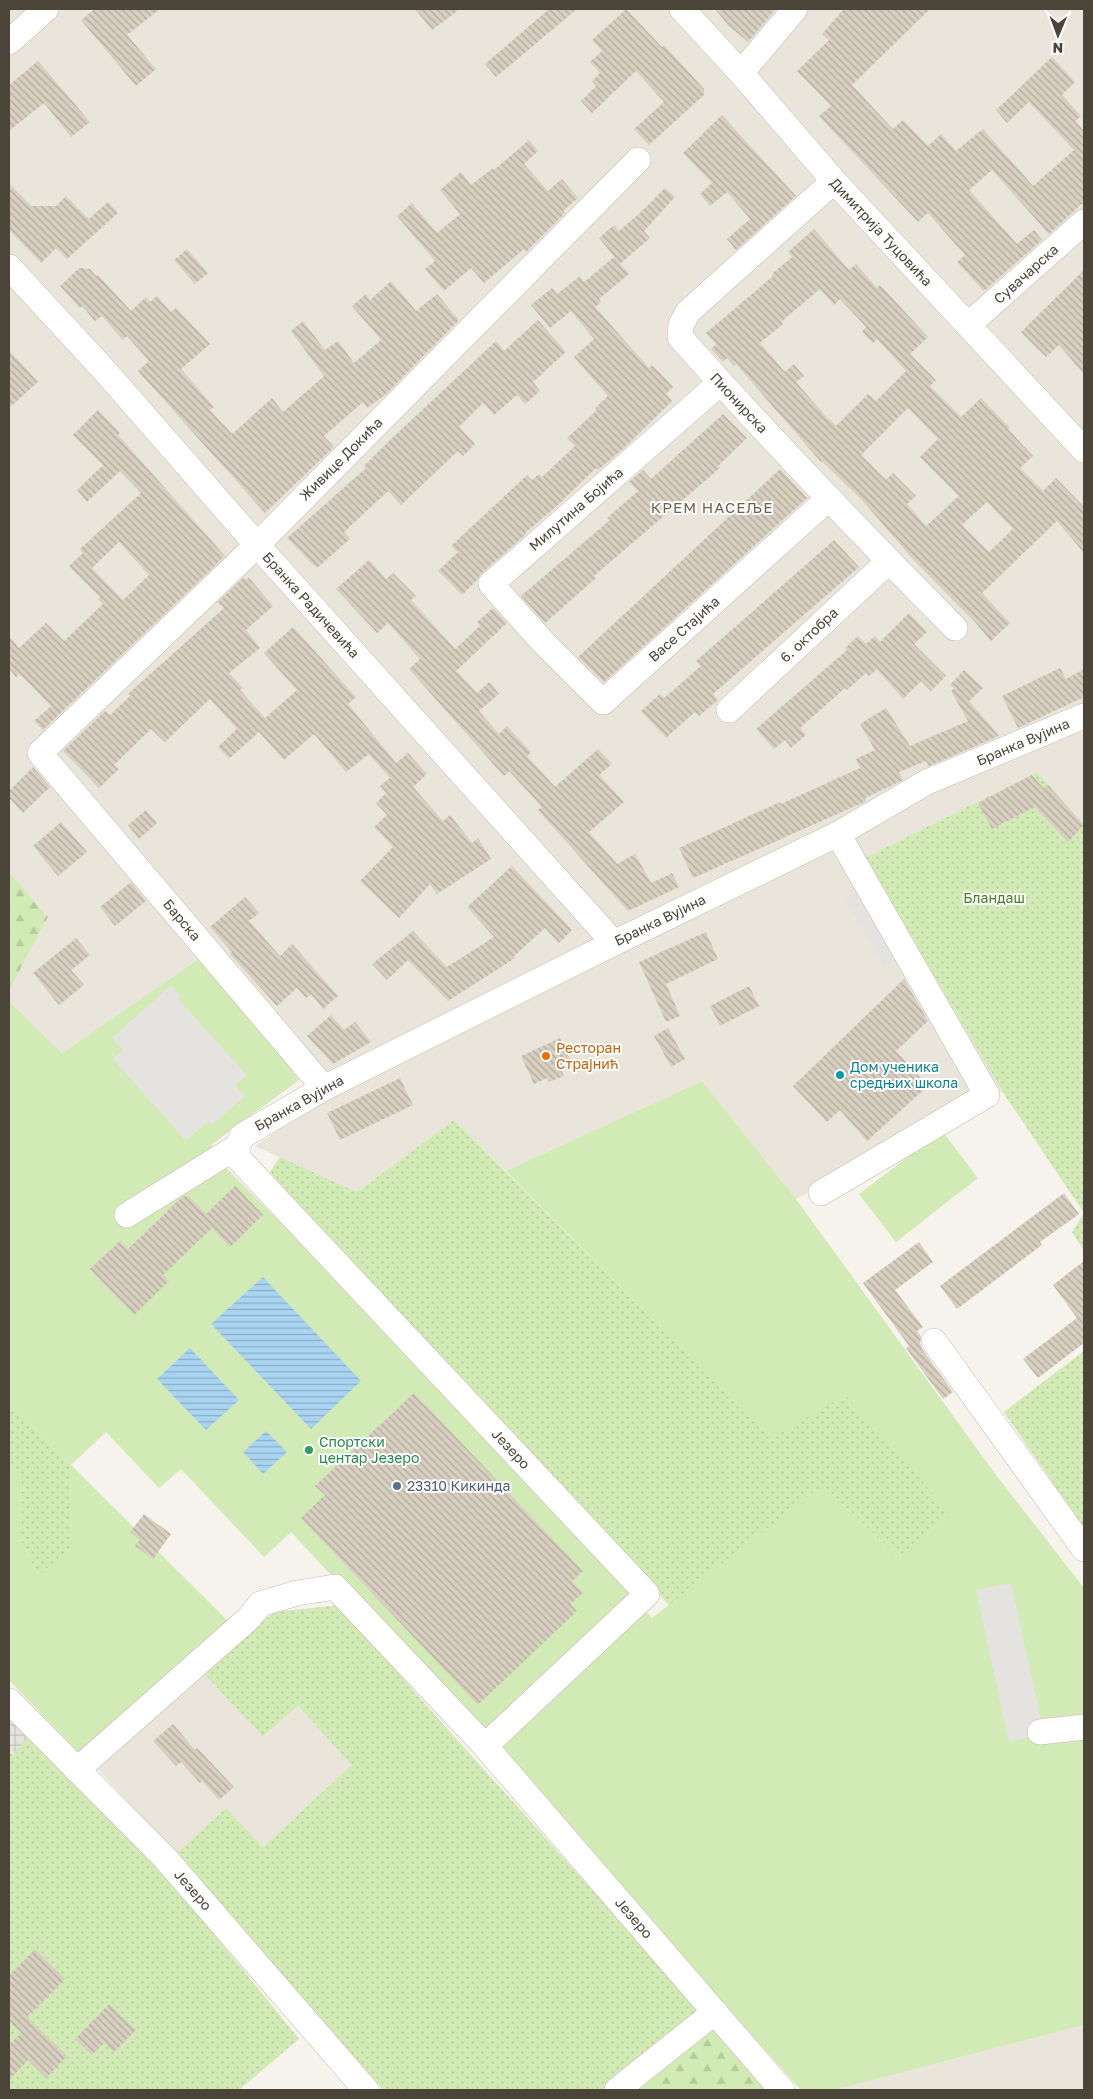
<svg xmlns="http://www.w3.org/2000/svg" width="1093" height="2099" viewBox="0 0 1093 2099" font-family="'Golos Text',sans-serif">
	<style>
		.residential { fill: #eae5da }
		.industrial { fill: url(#industrial-grid) }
		.grass { fill: #d2eab5 }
		.forest { fill: url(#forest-firs) }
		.park { fill: url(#park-dots) }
		.parking { fill: #e5e3e0 }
		.water { fill: url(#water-rules) }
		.building { fill: url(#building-back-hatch); fill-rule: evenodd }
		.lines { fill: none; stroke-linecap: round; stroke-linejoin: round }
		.minor-casing { stroke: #c2bbae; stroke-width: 26 }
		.minor { stroke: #fff; stroke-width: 25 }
		.food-dot { fill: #e8710a; stroke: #fff; stroke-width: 2 }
		.culture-dot { fill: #0f9aa8; stroke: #fff; stroke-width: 2 }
		.leisure-dot { fill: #2e9e5b; stroke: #fff; stroke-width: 2 }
		.service-dot { fill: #5c6f8a; stroke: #fff; stroke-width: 2 }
		.labels { text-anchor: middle; stroke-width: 4; stroke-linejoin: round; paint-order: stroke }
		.street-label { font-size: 14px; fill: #4b4439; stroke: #fff }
		.park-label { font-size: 14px; fill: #4a7f2a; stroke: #fff }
		.food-label { font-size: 14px; fill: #c56008; stroke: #fff; text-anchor: start }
		.culture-label { font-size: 14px; fill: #0d838f; stroke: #fff; text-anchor: start }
		.leisure-label { font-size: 14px; fill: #27864d; stroke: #fff; text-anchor: start }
		.service-label { font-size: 14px; fill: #4e5e75; stroke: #fff; text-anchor: start }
		.neighbourhood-label { font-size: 15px; letter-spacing: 1px; fill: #6e6250; stroke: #fff }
	</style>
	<defs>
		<pattern id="industrial-grid" width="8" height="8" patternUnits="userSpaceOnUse" patternTransform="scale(1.25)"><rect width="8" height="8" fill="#e6e2dd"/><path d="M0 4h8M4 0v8" fill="none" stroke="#c7c3be"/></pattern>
		<pattern id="forest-firs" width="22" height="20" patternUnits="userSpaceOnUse" patternTransform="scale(1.25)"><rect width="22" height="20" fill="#d2eab5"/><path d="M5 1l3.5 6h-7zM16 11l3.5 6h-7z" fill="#b6ca9c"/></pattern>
		<pattern id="park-dots" width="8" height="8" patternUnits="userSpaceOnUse" patternTransform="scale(1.25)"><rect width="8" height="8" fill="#d2eab5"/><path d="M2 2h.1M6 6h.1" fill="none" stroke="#b6ca9c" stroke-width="1.8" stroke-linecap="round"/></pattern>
		<pattern id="water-rules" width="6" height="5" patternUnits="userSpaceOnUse" patternTransform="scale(1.25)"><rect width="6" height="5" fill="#a9d4f2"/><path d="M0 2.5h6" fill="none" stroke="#8caec5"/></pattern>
		<pattern id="building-back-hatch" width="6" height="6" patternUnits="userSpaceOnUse" patternTransform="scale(1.25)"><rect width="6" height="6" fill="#d8cfc1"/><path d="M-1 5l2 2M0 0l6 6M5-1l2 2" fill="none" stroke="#b1aa9e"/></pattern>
	</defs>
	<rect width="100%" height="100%" fill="#f6f3ec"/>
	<g class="residential">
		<path d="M9 9H1084V825L1037 772 866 858 1002 1091 796 1199 702 1081 506 1171 454 1120 357 1192 255 1146 327 1096 203 956 62 1053 9 1001V991L48 917 9 872Z"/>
		<path d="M197 1665 264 1737 298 1706 353 1765 263 1847 176 1854 91 1762Z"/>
		<path d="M1084 2025V2090H834Z"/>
	</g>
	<path class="industrial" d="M9 1712 31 1734 9 1759Z"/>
	<g class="grass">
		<path d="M203 956 299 1080 211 1145 221 1163 283 1225 652 1618 823 1485 898 1557 951 1514 772 1439 506 1171 702 1081 796 1199 996 1475 1084 1588V2025L834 2090H801L505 1761 291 1532 264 1557 181 1469 159 1488 106 1432 71 1465 228 1621 79 1753 9 1680V1465L22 1477 21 1540 38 1576 72 1547 70 1465 9 1403V1001L62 1053Z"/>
		<path d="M942 1131 978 1178 896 1242 859 1194Z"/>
	</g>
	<g class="forest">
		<path d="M9 872 48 917 9 991Z"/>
		<path d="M712 2027 767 2090H638Z"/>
	</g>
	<g class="park">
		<path d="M1037 772 1084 825V1251L1072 1232 1084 1213 1002 1091 865 858Z"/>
		<path d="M454 1120 772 1438 845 1395 951 1514 898 1557 823 1485 669 1605 320 1230 270 1172 280 1157 357 1192Z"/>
		<path d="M1084 1351V1528L1004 1412Z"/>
		<path d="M9 1403 70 1465 72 1547 38 1576 21 1540 22 1477 9 1465Z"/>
		<path d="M340 1605 425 1704 701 2011 603 2090H383L176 1854 226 1808 263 1847 352 1765 298 1706 263 1737 201 1670 274 1612Z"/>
		<path d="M31 1734 187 1901 299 2039 239 2090H9V1759Z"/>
	</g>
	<g class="parking">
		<path d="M858 890 900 959 885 968 844 898Z"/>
		<path d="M171 985 181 996 178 999 247 1075 235 1085 245 1096 212 1125 208 1121 186 1141 113 1059 123 1050 112 1038Z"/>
		<path d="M1011 1583 1044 1734 1009 1742 976 1590Z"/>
	</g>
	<g class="water">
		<path d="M263 1277 361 1381 311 1429 211 1324Z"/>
		<path d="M190 1348 239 1400 206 1430 157 1379Z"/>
		<path d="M266 1431 287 1452 263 1474 243 1452Z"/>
	</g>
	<g class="building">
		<path d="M95 9H160L127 35 156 69 136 86 81 20Z"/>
		<path d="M415 9H460L432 30Z"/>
		<path d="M549 9H577L496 77 485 64Z"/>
		<path d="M626 9 662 47 664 45 704 89V95L649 145 634 129 664 102 636 71 592 113 581 101 596 86 592 81 600 73 590 62 602 51 592 40Z"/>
		<path d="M715 9H776L748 42 728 25Z"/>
		<path d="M844 9H930L852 85 893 129 903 120 928 146 941 134 956 151 983 129 1033 186 1074 150 1029 102 1007 123 996 110 1052 57 1075 82 1062 95 1081 116 1075 121 1084 131V202L1049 234 992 170 969 190 1017 244 1034 230 1042 240 984 291 957 262 965 255 928 213 918 222 819 116 831 106 797 71 829 40 822 34Z"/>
		<path d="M38 61 90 122 71 137 44 103 9 131V85Z"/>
		<path d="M722 115 796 196 736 250 727 239 750 219 727 192 710 206 700 194 712 183 683 153Z"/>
		<path d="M529 140 538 151 524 164 548 191 562 179 578 198 563 211 565 213 526 252 524 249 484 283 471 268 444 291 425 269 435 261 397 216 412 203 437 233 460 214 440 190 461 172 471 185 493 168 494 170Z"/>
		<path d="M9 183 31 206H56L66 196 89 219 108 202 118 213 67 259 56 248 41 263 9 230Z"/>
		<path d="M665 188 675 197 644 231 650 238 620 264 599 238 614 225 619 231 641 212Z"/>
		<path d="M814 229 849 270 856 264 877 288 880 285 928 337 910 354 936 380 930 386 961 417 981 398 1010 428 1008 429 1033 456 1020 468 1043 491 1056 478 1084 507V553L1057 521 982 593 1010 623 991 641 974 621 910 556 862 500 822 461 821 462 736 364 734 366 727 358 723 362 711 349 716 344 706 333 773 276 772 274 792 257 788 252ZM820 289 834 305 840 299 866 327 862 332 873 343 877 339 906 371 876 401 868 394 836 426 830 419 829 420 796 382 804 376 794 364 785 372 760 343 783 324 781 322ZM908 408 938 439 920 457 959 496 926 526 907 504 916 496 893 473 886 480 861 455ZM987 502 1013 529 989 552 962 525Z"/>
		<path d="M187 249 208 273 195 284 174 260Z"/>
		<path d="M614 257 629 274 599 299 601 302 595 307 649 368 652 365 673 387 666 394 672 401 623 449 598 470 596 468 558 505 525 533 526 534 482 573 477 580 462 595 438 571 458 552 451 546 527 475 532 480 539 474 542 477 575 446 567 438 597 410 595 408 608 396 574 357 594 339 571 311 550 328 531 305 552 288 557 294 580 276 584 282Z"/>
		<path d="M79 268 90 269 96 276 98 275 131 311 146 297 150 302 157 296 171 312 176 308 198 331 210 344 181 369 214 407 210 410 232 434 272 398 283 412 324 376 291 331 303 321 325 350 338 341 354 363 381 340 352 306 366 294 370 300 391 281 416 311 437 294 459 320 385 395 367 408 363 402 324 436 334 447 265 513 138 371 149 361 127 336 123 340 102 316 95 321 82 306 80 308 60 286Z"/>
		<path d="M1084 270V374L1059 345 1046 357 1021 332Z"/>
		<path d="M538 320 566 352 533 382 540 391 525 404 517 395 494 415 483 403 459 427 475 444 463 456 458 451 401 505 388 491 344 532 350 539 317 568 311 563 287 538 366 468 364 466 391 439 496 341 504 351Z"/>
		<path d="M9 350 38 382 9 408Z"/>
		<path d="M98 410 120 433 118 435 225 556 43 730 34 721 51 706 20 674 16 677 9 669V636L19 648 46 623 64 641 103 604 98 599 100 597 69 566 83 553 80 549 141 493 120 471 87 502 77 490 103 465 73 435ZM119 542 149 575 123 600 92 568Z"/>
		<path d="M723 414 747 438 718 466 720 468 594 576 596 578 545 623 521 596 610 520 607 518 638 491 629 482 643 470 651 479Z"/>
		<path d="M780 469 807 498 604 682 578 657Z"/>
		<path d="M834 540 859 567 713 694 718 700 699 716 695 712 666 738 641 711 660 694 664 698 701 666 696 661Z"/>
		<path d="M369 560 386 579 393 573 416 596 411 600 455 649 480 626 477 622 493 608 507 623 456 671 477 693 489 682 499 694 479 711 499 734 507 726 531 752 527 756 555 787 598 749 612 764 599 775 624 802 589 832 617 864 635 854 651 883 672 873 679 887 628 911 538 810 542 807 509 771 504 776 409 669 420 659 388 623 377 633 336 589Z"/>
		<path d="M244 577 246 580 249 578 273 606 246 630 260 648 229 673 243 688 240 690 265 718 297 690 264 653 293 627 356 697 348 704 396 763 408 753 427 774 413 787 443 821 450 815 472 843 478 838 491 859 437 894 430 884 399 918 360 881 393 847 374 827 387 815 376 803 386 793 380 786 390 778 369 754 346 772 314 734 284 760 259 732 229 759 218 747 237 729 210 699 165 742 151 729 114 765 119 769 99 788 63 751 105 711 110 715 130 696 128 694 224 608 218 602Z"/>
		<path d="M909 613 927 632 914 644 946 676 931 691 921 681 903 699 877 669 869 676 866 673 847 690 845 688 800 728 806 735 791 748 785 740 774 749 756 729 847 650 845 648 858 636 866 644 875 636 880 642Z"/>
		<path d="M1060 668 1066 679 1084 669V697L1018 728 1002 696Z"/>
		<path d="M964 670 983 688 969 701 999 736 929 766 926 761 899 772 903 780 865 798 866 801 862 803 693 878 679 848 780 802 781 804 860 768 856 759 875 750 860 724 886 708 910 746 968 721 951 691 954 688 950 685Z"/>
		<path d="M33 767 50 787 23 813 9 798V791Z"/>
		<path d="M1032 775 1043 788 1048 785 1084 825 1068 842 1035 807 992 829 978 803Z"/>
		<path d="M146 810 157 823 139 839 128 825Z"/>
		<path d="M61 822 87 852 58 876 33 846Z"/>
		<path d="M512 866 572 930 559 943 545 928 513 957 515 958 448 1001 408 960 387 980 372 964 413 931 447 967 494 937 467 907Z"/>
		<path d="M131 882 146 901 115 926 100 907Z"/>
		<path d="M245 897 259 913 249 921 280 956 292 944 338 996 323 1009 311 994 306 998 297 988 277 1006 230 954 232 952 210 927Z"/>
		<path d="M706 932 718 959 666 984 680 1016 666 1022 639 962Z"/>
		<path d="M76 938 90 955 71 970 84 985 59 1005 33 973Z"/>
		<path d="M904 979 928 1021 896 1051 928 1086 867 1141 840 1110 827 1122 793 1086Z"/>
		<path d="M749 986 759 1006 720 1026 710 1006Z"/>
		<path d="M331 1015 344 1030 355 1022 371 1042 333 1064 307 1036Z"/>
		<path d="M668 1028 685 1059 671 1067 654 1036Z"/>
		<path d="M560 1038 573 1066 562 1071 564 1076 549 1082 547 1078 534 1084 521 1056Z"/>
		<path d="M400 1078 413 1105 340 1140 327 1113Z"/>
		<path d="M235 1186 263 1215 230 1247 212 1228 163 1275 169 1281 134 1315 90 1269 120 1241 128 1249 180 1199 187 1195 206 1214Z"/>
		<path d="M1064 1193 1079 1214 1040 1242 1042 1245 957 1309 940 1286Z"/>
		<path d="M919 1242 933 1262 895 1290 923 1327 917 1331 921 1337 920 1343 922 1349 953 1392 943 1399 906 1348 909 1346 863 1283Z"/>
		<path d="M1084 1261V1343L1038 1378 1023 1359 1077 1318 1053 1285Z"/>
		<path d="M414 1393 583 1571 572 1581 583 1593 570 1604 577 1611 478 1705 301 1518 325 1495 315 1486Z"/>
		<path d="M144 1514 171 1534 153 1559 135 1546 140 1540 130 1532Z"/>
		<path d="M173 1724 195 1750 197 1748 234 1787 219 1800 202 1781 200 1783 181 1762 176 1766 153 1741Z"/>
		<path d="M35 1949 65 1979 27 2017 67 2056 46 2078 28 2060 9 2080V2045L21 2033 9 2021V1976Z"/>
		<path d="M109 2004 136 2030 114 2052 104 2043 92 2055 75 2039Z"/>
	</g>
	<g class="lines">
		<defs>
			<g id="minor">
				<path d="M682 9 741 73 834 181 1084 450"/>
				<path d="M9 42 46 9"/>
				<path d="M741 73 795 9"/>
				<path d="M834 181 688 312 681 325 680 337C768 437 861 533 955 628"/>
				<path d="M9 267 105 371 257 545 614 943"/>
				<path d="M968 325 1084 222"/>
				<path d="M720 383 491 584 543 642 603 702 829 498"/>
				<path d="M729 710 889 561"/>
				<path d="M324 1088 40 753 257 545 638 160"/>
				<path d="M821 1193 987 1095 838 834"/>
				<path d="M127 1215 238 1146"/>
				<path d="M934 1341 1084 1549"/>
				<path d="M9 1701 165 1858 366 2090"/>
				<path d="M1040 1732 1084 1727"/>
				<path d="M77 1770 249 1618 260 1604 297 1593 335 1587 485 1746"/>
				<path d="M617 2090 715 2012"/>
				<path d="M782 2090 485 1746 647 1594 238 1158V1146L242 1136 324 1088 614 943 838 834 927 782 1084 716"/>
			</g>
		</defs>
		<use href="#minor" class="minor-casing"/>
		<use href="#minor" class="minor"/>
	</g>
	<circle class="food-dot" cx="546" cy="1056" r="5"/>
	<circle class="culture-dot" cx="840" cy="1075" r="5"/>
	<circle class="leisure-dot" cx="309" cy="1450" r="5"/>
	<circle class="service-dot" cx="397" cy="1486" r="5"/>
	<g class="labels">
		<g class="street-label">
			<text transform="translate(881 232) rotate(47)" y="5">Димитрија Туцовића</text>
			<text transform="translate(1026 274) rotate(-42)" y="5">Сувачарска</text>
			<text transform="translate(739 403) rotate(47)" y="5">Пионирска</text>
			<text transform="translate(341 459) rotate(-45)" y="5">Живице Докића</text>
			<text transform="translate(576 509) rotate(-41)" y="5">Милутина Бојића</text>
			<text transform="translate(311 605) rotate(48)" y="5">Бранка Радичевића</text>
			<text transform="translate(684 629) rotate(-42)" y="5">Васе Стајића</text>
			<text transform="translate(809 635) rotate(-43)" y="5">6. октобра</text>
			<text transform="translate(1023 742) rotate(-23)" y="5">Бранка Вујина</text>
			<text transform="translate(182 920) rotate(50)" y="5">Барска</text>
			<text transform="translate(660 920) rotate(-26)" y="5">Бранка Вујина</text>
			<text transform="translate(299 1103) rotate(-29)" y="5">Бранка Вујина</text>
			<text transform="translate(511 1449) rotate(47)" y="5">Језеро</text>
			<text transform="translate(193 1890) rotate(49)" y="5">Језеро</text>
			<text transform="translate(634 1918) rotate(49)" y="5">Језеро</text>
		</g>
		<g class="park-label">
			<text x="994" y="903">Бландаш</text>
		</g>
		<g class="food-label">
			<text x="556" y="1053">Ресторан<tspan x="556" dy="16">Страјнић</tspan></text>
		</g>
		<g class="culture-label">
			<text x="850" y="1072">Дом ученика<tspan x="850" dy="16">средњих школа</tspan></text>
		</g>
		<g class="leisure-label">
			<text x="319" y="1447">Спортски<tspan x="319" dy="16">центар Језеро</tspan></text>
		</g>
		<g class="service-label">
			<text x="407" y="1491">23310 Кикинда</text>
		</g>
		<g class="neighbourhood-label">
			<text x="712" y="513">КРЕМ НАСЕЉЕ</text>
		</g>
	</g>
	<rect width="1093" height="2099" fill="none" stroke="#4b4439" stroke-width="20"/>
	<g transform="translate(1058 35) rotate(181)" stroke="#ffffff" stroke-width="4" paint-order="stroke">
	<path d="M0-4L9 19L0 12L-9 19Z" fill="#4b4439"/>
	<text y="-8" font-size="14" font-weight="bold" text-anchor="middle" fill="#4b4439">N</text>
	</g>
</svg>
